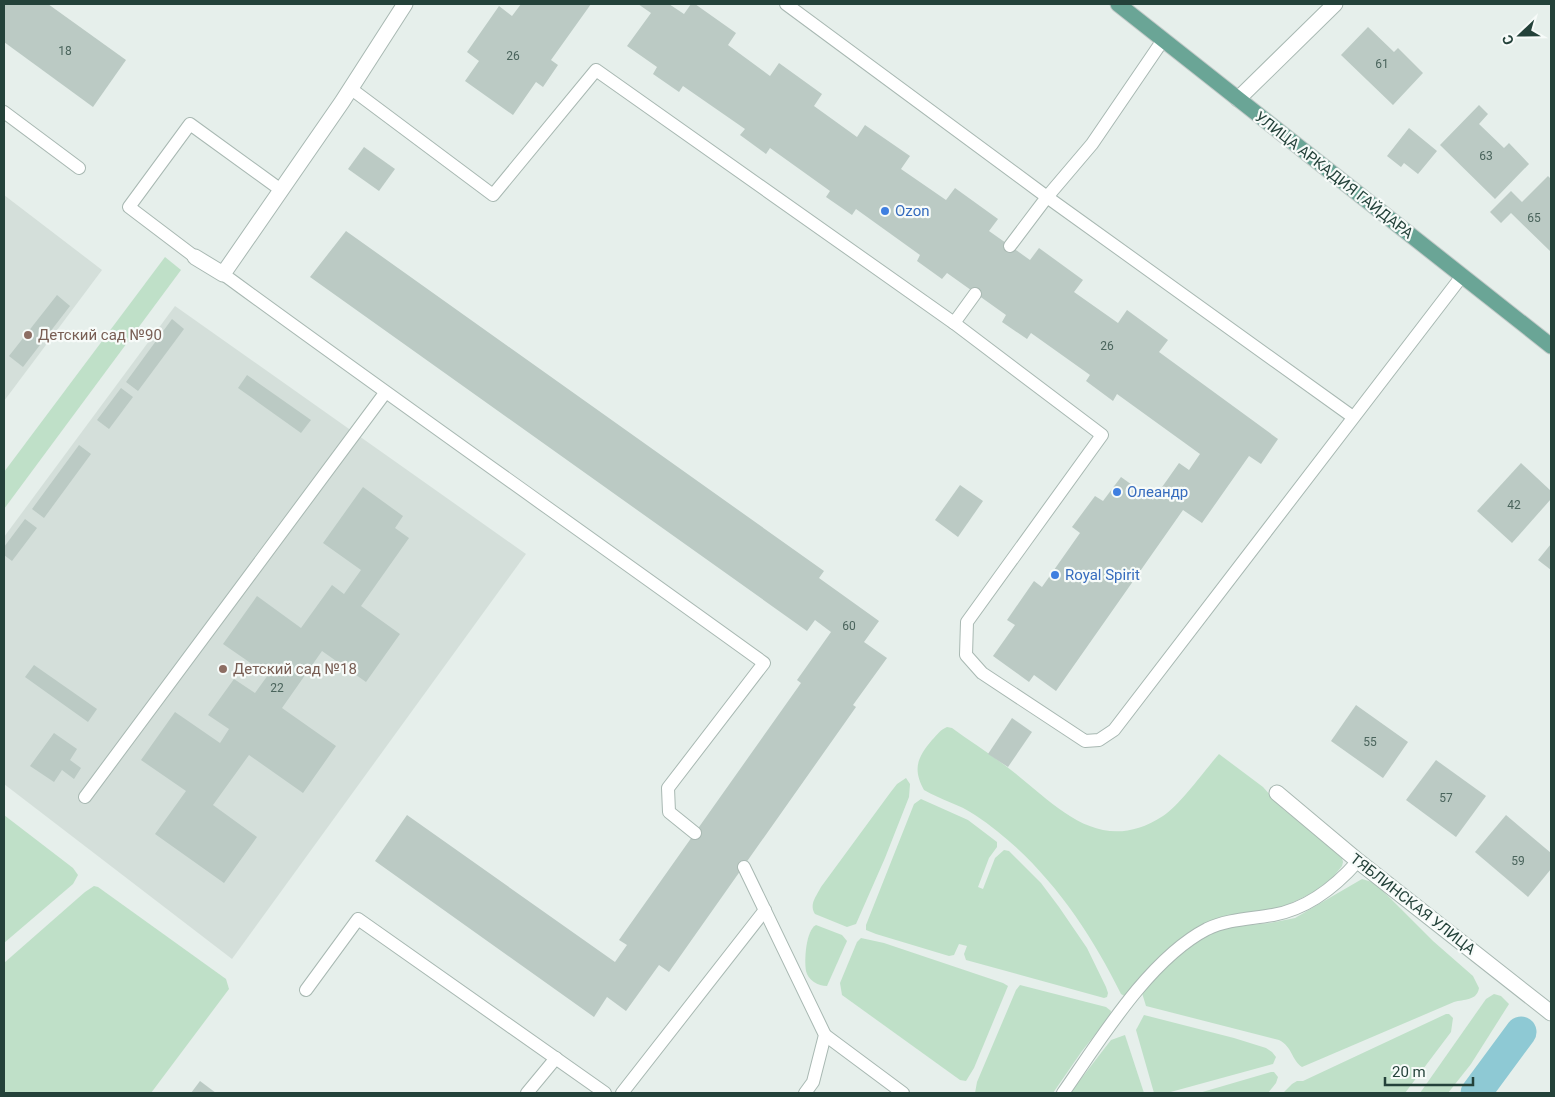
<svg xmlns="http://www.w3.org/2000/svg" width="1555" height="1097" viewBox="0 0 1555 1097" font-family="Roboto,sans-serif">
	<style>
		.built { fill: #d4dfda }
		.green { fill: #bfe0c8 }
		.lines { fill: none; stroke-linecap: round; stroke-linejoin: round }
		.canal { stroke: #8ec9d4; stroke-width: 31 }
		.building { fill: #bbcac4 }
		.service-casing { stroke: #a8b8b2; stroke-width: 14 }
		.minor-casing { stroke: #a8b8b2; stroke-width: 17 }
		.primary-casing { stroke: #c2cac8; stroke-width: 17 }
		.service { stroke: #fff; stroke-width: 12 }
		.minor { stroke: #fff; stroke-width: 15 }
		.primary { stroke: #6aa596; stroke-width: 15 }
		.shop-dot { fill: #3f7fe0; stroke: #f7fbf9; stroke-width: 2 }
		.education-dot { fill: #8d6e63; stroke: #f7fbf9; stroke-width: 2 }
		.labels { text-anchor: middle; stroke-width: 4.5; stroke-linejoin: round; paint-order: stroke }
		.number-label { font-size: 12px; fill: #4a645c }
		.street-label { font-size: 15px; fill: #24423a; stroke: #f7fbf9 }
		.shop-label { font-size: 15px; fill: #366cbe; stroke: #f7fbf9; text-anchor: start }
		.education-label { font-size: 15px; fill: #785e54; stroke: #f7fbf9; text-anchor: start }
	</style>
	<rect width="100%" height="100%" fill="#e6efeb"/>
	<g class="built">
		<path d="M4 195 102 270 4 401Z"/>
		<path d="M175 306 526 554 232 959 4 784V537Z"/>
	</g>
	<g class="green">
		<path d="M165 257 181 270 4 509V472Z"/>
		<path d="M947 727 952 728C971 742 992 755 1011 770 1058 807 1100 857 1163 816 1181 804 1204 771 1219 754L1263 787 1283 809 1328 845 1342 858 1343 862 1342 866 1333 877 1314 892 1283 907 1223 917 1126 997 1121 994C1087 925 1040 858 975 815 959 804 941 800 924 790 912 768 918 757 932 740 937 735 940 730 947 727Z"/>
		<path d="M906 778 910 784 909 797 885 858 856 924 847 927 815 914C809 904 816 897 821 887L890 793 897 784Z"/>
		<path d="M921 799 968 820 997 842V847L989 858 978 887 983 889 995 858 1004 850 1009 851 1041 883 1059 907 1087 948 1106 987 1108 993 1107 997 1104 998 966 960 964 954 967 946 959 944 954 955 949 956 876 934 866 930V925L914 804Z"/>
		<path d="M4 815 73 868 78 875 73 884 4 943Z"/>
		<path d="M1362 879 1372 882 1378 886 1433 941 1473 976 1479 988C1477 1001 1464 999 1454 1002L1302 1067C1292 1061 1292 1046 1279 1040L1146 1006 1142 993 1159 972 1179 953 1218 928 1270 923 1295 918Z"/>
		<path d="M94 886 98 887 226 979 229 989 151 1093H4V963L85 892Z"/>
		<path d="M816 925 842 935 847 941 827 986C818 986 808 980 806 971 804 960 806 930 816 925Z"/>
		<path d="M861 938 884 943 1003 983 1008 986 974 1068 966 1081 960 1080 842 995 840 983 857 942Z"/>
		<path d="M1020 985 1106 1007 1111 1011 1110 1016 1082 1051 1053 1093H975L977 1082 1016 990Z"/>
		<path d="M1494 994 1501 996 1509 1004 1471 1064 1448 1093H1420L1486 999Z"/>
		<path d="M1446 1014H1449L1453 1018 1451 1032 1405 1093H1283L1292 1084 1297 1081H1303Z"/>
		<path d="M1144 1015 1234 1038 1266 1048 1272 1052 1276 1057 1273 1064 1167 1093H1154L1136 1030Z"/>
		<path d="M1125 1035 1144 1093H1070L1111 1040Z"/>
		<path d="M1271 1072H1274L1278 1077 1276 1083 1268 1093H1199Z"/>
	</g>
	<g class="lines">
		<path class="canal" d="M1476 1093 1521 1032"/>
	</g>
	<g class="building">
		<path d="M4 4H48L126 60 93 107 4 42Z"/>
		<path d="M521 4H591L551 60 558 65 543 87 536 82 513 115 465 81 479 61 467 52 499 6 512 16Z"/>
		<path d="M638 4H669L684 14 691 4H695L736 33 728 45 770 76 779 63 822 94 814 106 857 137 865 125 910 156 901 169 946 200 955 188 998 219 989 231 1030 260 1039 248 1083 280 1074 292 1118 323 1127 310 1168 340 1159 352 1278 439 1261 464 1249 456 1202 523 1183 510 1056 691 1034 675 1029 682 993 656 1015 625 1007 620 1034 581 1042 587 1080 533 1072 527 1095 496 1103 501 1121 477 1153 500 1179 463 1189 470 1200 454 1117 394 1113 401 1086 381 1090 375 1031 333 1027 339 1002 322 1006 315 947 273 942 279 917 261 920 255 856 209 852 215 826 197 830 191 770 148 766 154 740 135 745 129 683 86 679 92 653 74 657 67 627 46 651 13Z"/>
		<path d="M1368 27 1394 52 1398 48 1423 73 1393 105 1341 55Z"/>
		<path d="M1479 105 1488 114 1479 124 1504 148 1509 143 1529 164 1495 199 1440 145Z"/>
		<path d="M1409 128 1437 151 1418 174 1404 163 1401 167 1387 156Z"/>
		<path d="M364 147 395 169 379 191 348 169Z"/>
		<path d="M1548 176 1551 179V252L1511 213 1501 223 1490 212 1511 191 1522 202Z"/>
		<path d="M346 231 824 571 819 578 879 621 864 642 887 658 853 705 856 707 669 972 659 965 626 1011 607 997 594 1017 375 861 407 815 615 962 627 945 619 940 801 683 797 680 831 632 815 620 807 631 310 277Z"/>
		<path d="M57 295 70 306 23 367 9 356Z"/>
		<path d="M172 319 184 329 138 391 126 382Z"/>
		<path d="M247 375 311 420 301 433 238 388Z"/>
		<path d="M121 388 133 397 109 429 97 420Z"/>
		<path d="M79 445 91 454 44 518 32 509Z"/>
		<path d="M1521 463 1551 491V499L1512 543 1477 511Z"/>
		<path d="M960 485 983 501 958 537 935 520Z"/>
		<path d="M363 487 403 516 395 528 409 538 361 606 400 634 366 682 322 651 282 708 336 746 303 793 249 755 213 805 257 837 224 883 155 834 186 791 141 760 175 712 220 743 229 729 208 715 234 679 255 693 268 675 223 644 257 596 301 628 332 585 344 594 361 570 323 543Z"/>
		<path d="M25 519 37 528 12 561 4 555V547Z"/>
		<path d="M1551 544V570L1538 560Z"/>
		<path d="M34 665 97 709 88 722 25 677Z"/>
		<path d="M1356 705 1408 742 1383 778 1331 741Z"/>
		<path d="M1012 718 1032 732 1008 767 988 754Z"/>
		<path d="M54 733 77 749 70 760 81 768 74 779 62 770 54 782 30 766Z"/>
		<path d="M1436 760 1486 796 1456 837 1406 800Z"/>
		<path d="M1506 815 1551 853V869L1528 897 1475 852Z"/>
		<path d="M200 1081 216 1093H191Z"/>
	</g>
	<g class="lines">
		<defs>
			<g id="service">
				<path d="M786 4 1047 197 1353 417"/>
				<path d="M350 88 493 195 596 70 954 323 975 294"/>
				<path d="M4 112 79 168"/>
				<path d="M1010 246 1047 197 1092 144 1163 40"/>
				<path d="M195 257 129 207 190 124 281 190"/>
				<path d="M223 274C402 405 584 533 764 663L668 788 669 812 695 833"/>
				<path d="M954 323 1102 435 967 622 966 655 982 673 1085 741 1099 740 1114 730 1462 276"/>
				<path d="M85 797 385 393"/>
				<path d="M744 867 825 1035 813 1082 805 1093"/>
				<path d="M306 990 358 919 605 1093"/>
				<path d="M825 1035 903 1093"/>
				<path d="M527 1093 556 1058"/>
				<path d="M622 1093 765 910"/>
				<path d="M1063 1093C1100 1040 1149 959 1207 929 1228 919 1251 919 1273 915 1307 909 1336 886 1358 861"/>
			</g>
			<g id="minor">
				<path d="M1238 99 1335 4"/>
				<path d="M195 257 223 274 342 102 405 4"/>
				<path d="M1277 793 1358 861 1551 1013"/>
			</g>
			<path id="primary" d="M1118 4 1551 346"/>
		</defs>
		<use href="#service" class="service-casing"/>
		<use href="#minor" class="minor-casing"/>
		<use href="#primary" class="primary-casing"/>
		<use href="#service" class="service"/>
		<use href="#minor" class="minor"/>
		<use href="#primary" class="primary"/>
	</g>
	<g class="shop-dot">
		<circle cx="885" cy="211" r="5"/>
		<circle cx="1117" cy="492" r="5"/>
		<circle cx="1055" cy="575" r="5"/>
	</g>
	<g class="education-dot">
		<circle cx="28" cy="335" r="5"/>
		<circle cx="223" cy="669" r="5"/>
	</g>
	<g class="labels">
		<g class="number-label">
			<text x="65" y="55">18</text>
			<text x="513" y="60">26</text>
			<text x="1382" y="68">61</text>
			<text x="1486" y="160">63</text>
			<text x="1534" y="222">65</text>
			<text x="1107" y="350">26</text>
			<text x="1514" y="509">42</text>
			<text x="849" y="630">60</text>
			<text x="277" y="692">22</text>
			<text x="1370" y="746">55</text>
			<text x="1446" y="802">57</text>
			<text x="1518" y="865">59</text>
		</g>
		<g class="street-label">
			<text transform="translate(1334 175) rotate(38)" y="5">УЛИЦА АРКАДИЯ ГАЙДАРА</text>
			<text transform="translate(1413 904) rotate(38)" y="5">ТЯБЛИНСКАЯ УЛИЦА</text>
		</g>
		<g class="shop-label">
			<text x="895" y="216">Ozon</text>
			<text x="1127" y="497">Олеандр</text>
			<text x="1065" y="580">Royal Spirit</text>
		</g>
		<g class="education-label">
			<text x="38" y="340">Детский сад №90</text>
			<text x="233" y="674">Детский сад №18</text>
		</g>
	</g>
	<rect width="1555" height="1097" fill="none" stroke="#24423a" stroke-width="10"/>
	<g transform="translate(1520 35) rotate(248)" stroke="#f7fbf9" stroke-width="4" paint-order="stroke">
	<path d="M0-4L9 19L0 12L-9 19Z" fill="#24423a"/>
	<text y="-8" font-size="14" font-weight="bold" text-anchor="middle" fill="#24423a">С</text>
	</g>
	<path d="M1385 1077v8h88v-8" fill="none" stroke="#24423a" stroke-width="2.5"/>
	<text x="1392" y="1077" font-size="15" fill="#24423a" stroke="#f7fbf9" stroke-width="4" paint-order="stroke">20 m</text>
</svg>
